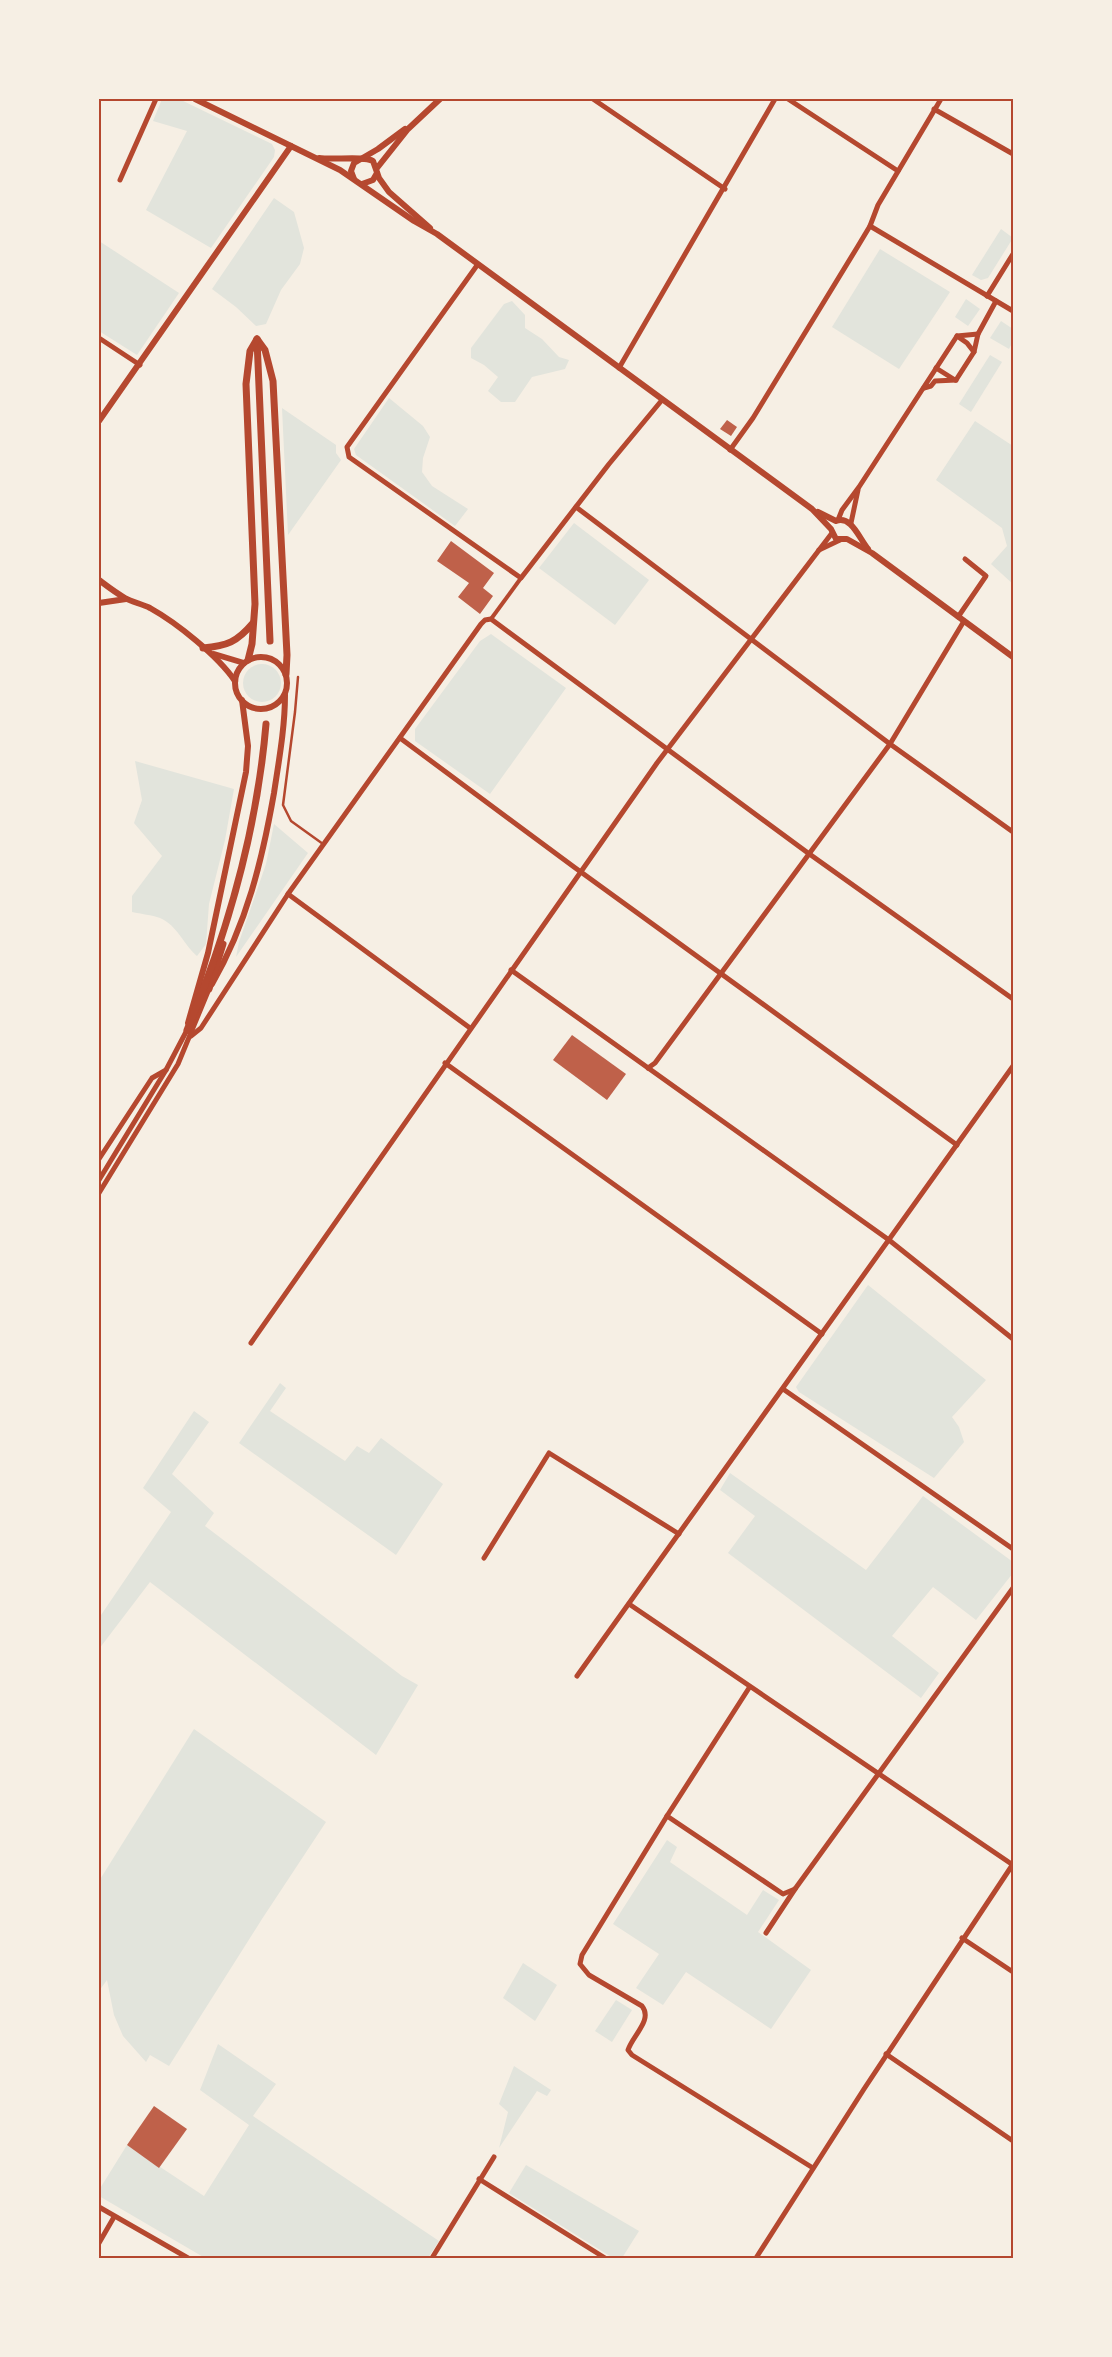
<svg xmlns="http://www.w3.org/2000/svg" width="1112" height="2357" viewBox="0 0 1112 2357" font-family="'Titillium Web',sans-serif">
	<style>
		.green { fill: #e2e4dc }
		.building { fill: #bf614a }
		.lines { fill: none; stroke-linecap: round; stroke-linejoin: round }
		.service { stroke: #b5482f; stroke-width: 2.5 }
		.pedestrian { stroke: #b5482f; stroke-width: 4 }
		.minor { stroke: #b5482f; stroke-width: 5 }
		.tertiary { stroke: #b5482f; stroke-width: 6 }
		.secondary { stroke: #b5482f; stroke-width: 7 }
		.neatline { fill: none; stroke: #b5482f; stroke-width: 2 }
	</style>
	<rect width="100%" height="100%" fill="#f6efe4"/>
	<g class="green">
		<path d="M162 99H179L272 144 275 150 274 157 211 248 146 210 187 131 153 121Z"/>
		<path d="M274 198 294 212 304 248 300 264 281 290 266 324 256 326 236 307 212 289Z"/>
		<path d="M1001 229 1013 238 988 278 981 280 972 275Z"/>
		<path d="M99 241 179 293 137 355 99 331Z"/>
		<path d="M880 249 950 292 899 369 832 327Z"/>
		<path d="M966 299 980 309 968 326 955 317Z"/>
		<path d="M512 301 525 315V328L542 339 559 357 569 360 565 369 532 377 515 402H501L488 391 498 377 484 365 471 358V348L504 304Z"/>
		<path d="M1001 321 1013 329V341L1009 349 990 338Z"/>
		<path d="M990 355 1002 362 971 412 959 404Z"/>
		<path d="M389 398 423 426 430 437 423 458 422 472 432 486 468 509 455 526 356 455 354 449Z"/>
		<path d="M282 408 336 445V453L341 460 288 535Z"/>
		<path d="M975 421 1013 446V584L991 564 1007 546 1002 528 936 480Z"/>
		<path d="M574 523 649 580 615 625 539 568Z"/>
		<path d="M491 634 566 688 490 794 415 741V729L480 641Z"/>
		<circle cx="262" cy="683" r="19"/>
		<path d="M135 761 234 789 225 840 209 904 206 944 197 956C184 945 177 925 160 918 152 915 141 914 132 912V896L162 856 134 823 142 800Z"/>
		<path d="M274 824 308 853 236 957 239 942 266 864Z"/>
		<path d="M868 1285 986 1380 952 1417 959 1427 964 1442 934 1478 799 1392 796 1387Z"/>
		<path d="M280 1383 286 1388 270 1411 345 1461 357 1446 369 1453 381 1438 443 1484 396 1555 239 1443Z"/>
		<path d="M194 1411 209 1422 172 1474 214 1513 205 1526 402 1676 418 1685 376 1755 150 1582 99 1649V1618L171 1512 143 1488Z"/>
		<path d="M730 1473 866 1570 923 1496 1013 1562V1573L976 1620 933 1587 892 1636 939 1673 921 1698 728 1553 755 1516 720 1490Z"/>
		<path d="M194 1729 326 1822 262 1919 169 2066 150 2055 146 2062 123 2036 114 2015 107 1980 99 1991V1881Z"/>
		<path d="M667 1840 677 1847 670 1862 747 1915 763 1890 779 1900 758 1932 811 1970 771 2029 686 1972 663 2005 636 1988 659 1954 613 1924Z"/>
		<path d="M523 1963 557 1985 535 2021 503 1998Z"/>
		<path d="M616 2000 632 2010 612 2042 595 2031Z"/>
		<path d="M218 2044 276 2084 253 2116 439 2241 428 2258H205L99 2196V2190L127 2145 204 2196 249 2125 200 2090Z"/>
		<path d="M514 2066 551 2090 547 2096 537 2091 499 2148 508 2112 499 2104Z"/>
		<path d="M526 2165 639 2231 622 2258H613L509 2193Z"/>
	</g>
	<g class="building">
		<path d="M727 420 737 427 731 436 720 429Z"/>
		<path d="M451 541 494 573 483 588 493 596 480 614 458 597 469 583 437 561Z"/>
		<path d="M572 1035 626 1074 607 1100 553 1060Z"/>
		<path d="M154 2106 187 2129 159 2168 127 2145Z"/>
	</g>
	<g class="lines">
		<path class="service" d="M298 677 295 712 283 805 291 821 323 844"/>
		<path class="pedestrian" d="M491 619 521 578"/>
		<g class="minor">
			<path d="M593 99 725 189"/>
			<path d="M788 99 898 171"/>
			<path d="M934 109 1013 154"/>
			<path d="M120 180 156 99"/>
			<path d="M870 226 1013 311"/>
			<path d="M478 264 347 447 349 457 521 578 609 464 662 400"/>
			<path d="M987 296 1013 254"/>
			<path d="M957 336 967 343 974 352"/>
			<path d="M99 338 140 365"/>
			<path d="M619 368 775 99"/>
			<path d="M936 368 955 380"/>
			<path d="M956 380 974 352 978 334 996 301"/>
			<path d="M924 388 931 386 935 381 956 380"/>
			<path d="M730 450 753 418 858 246 870 226 878 205 941 99"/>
			<path d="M576 507 890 744 1013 832"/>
			<path d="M838 520 842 510 859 487 957 336 978 334"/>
			<path d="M851 523 858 490"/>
			<path d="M819 550 840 540"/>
			<path d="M958 617 986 576 965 559"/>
			<path d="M400 738 574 867 957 1145"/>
			<path d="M288 894 470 1028"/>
			<path d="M511 970 889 1240 1013 1339"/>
			<path d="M191 1036 201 1028 288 894 481 624 485 620 491 619 808 853 1013 999"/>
			<path d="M445 1063 822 1334"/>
			<path d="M648 1068 655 1063 890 744 964 621"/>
			<path d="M99 1159 152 1078 166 1070"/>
			<path d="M99 1180 166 1070 187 1030"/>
			<path d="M99 1193 178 1064 209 989"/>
			<path d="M251 1343 657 763 832 533"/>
			<path d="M783 1389 1013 1549"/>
			<path d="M484 1558 549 1453 679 1534"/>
			<path d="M629 1604 1013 1865"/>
			<path d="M577 1676 1013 1066"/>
			<path d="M749 1688 667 1816 582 1955 580 1964 589 1975 642 2006C653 2020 633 2035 628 2050L632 2055 813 2168"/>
			<path d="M667 1816 783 1894 795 1889 1013 1588"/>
			<path d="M766 1933 795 1889"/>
			<path d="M962 1938 1013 1972"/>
			<path d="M886 2054 1013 2141"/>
			<path d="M479 2179 605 2258"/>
			<path d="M99 2207 188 2258"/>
			<path d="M99 2243 114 2217"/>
			<path d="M432 2258 494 2157"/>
			<path d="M756 2258 864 2089 1013 1864"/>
		</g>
		<g class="tertiary">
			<path d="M195 99 340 170 414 221 437 234 812 509 831 529 836 539H847L872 553 1013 657"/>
			<path d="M319 158C333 160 365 156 373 161L379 178 389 192 430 228"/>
			<path d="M377 168 408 129 440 99"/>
			<path d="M354 179 351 171 354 163 378 149 405 129"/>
			<path d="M362 184 373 180 377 173"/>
			<path d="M99 421 291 146"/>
			<path d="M818 512 836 521C851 515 859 538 868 549"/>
			<path d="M99 580C107 586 116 593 125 598 132 602 142 604 150 608 177 623 218 656 235 681"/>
			<path d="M99 603 126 599"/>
			<path d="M214 654 244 663"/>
			<circle cx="261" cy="683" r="26"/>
			<path d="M212 984C247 923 262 861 274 793 279 760 285 727 285 695"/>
			<path d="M188 1023 208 953 246 772 248 746 242 700"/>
		</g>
		<g class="secondary">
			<path d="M257 339 265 350 273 381 287 655 286 674"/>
			<path d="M257 340 270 641"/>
			<path d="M203 648C227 646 237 642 253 623"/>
			<path d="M248 660 252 644 255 604 246 384 250 351 257 339"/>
			<path d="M209 989 223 944"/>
			<path d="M187 1030C228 932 257 830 266 724"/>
		</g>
	</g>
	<rect width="1112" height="2357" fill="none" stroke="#f6efe4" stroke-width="200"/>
	<rect x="100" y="100" width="912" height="2157" class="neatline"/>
</svg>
